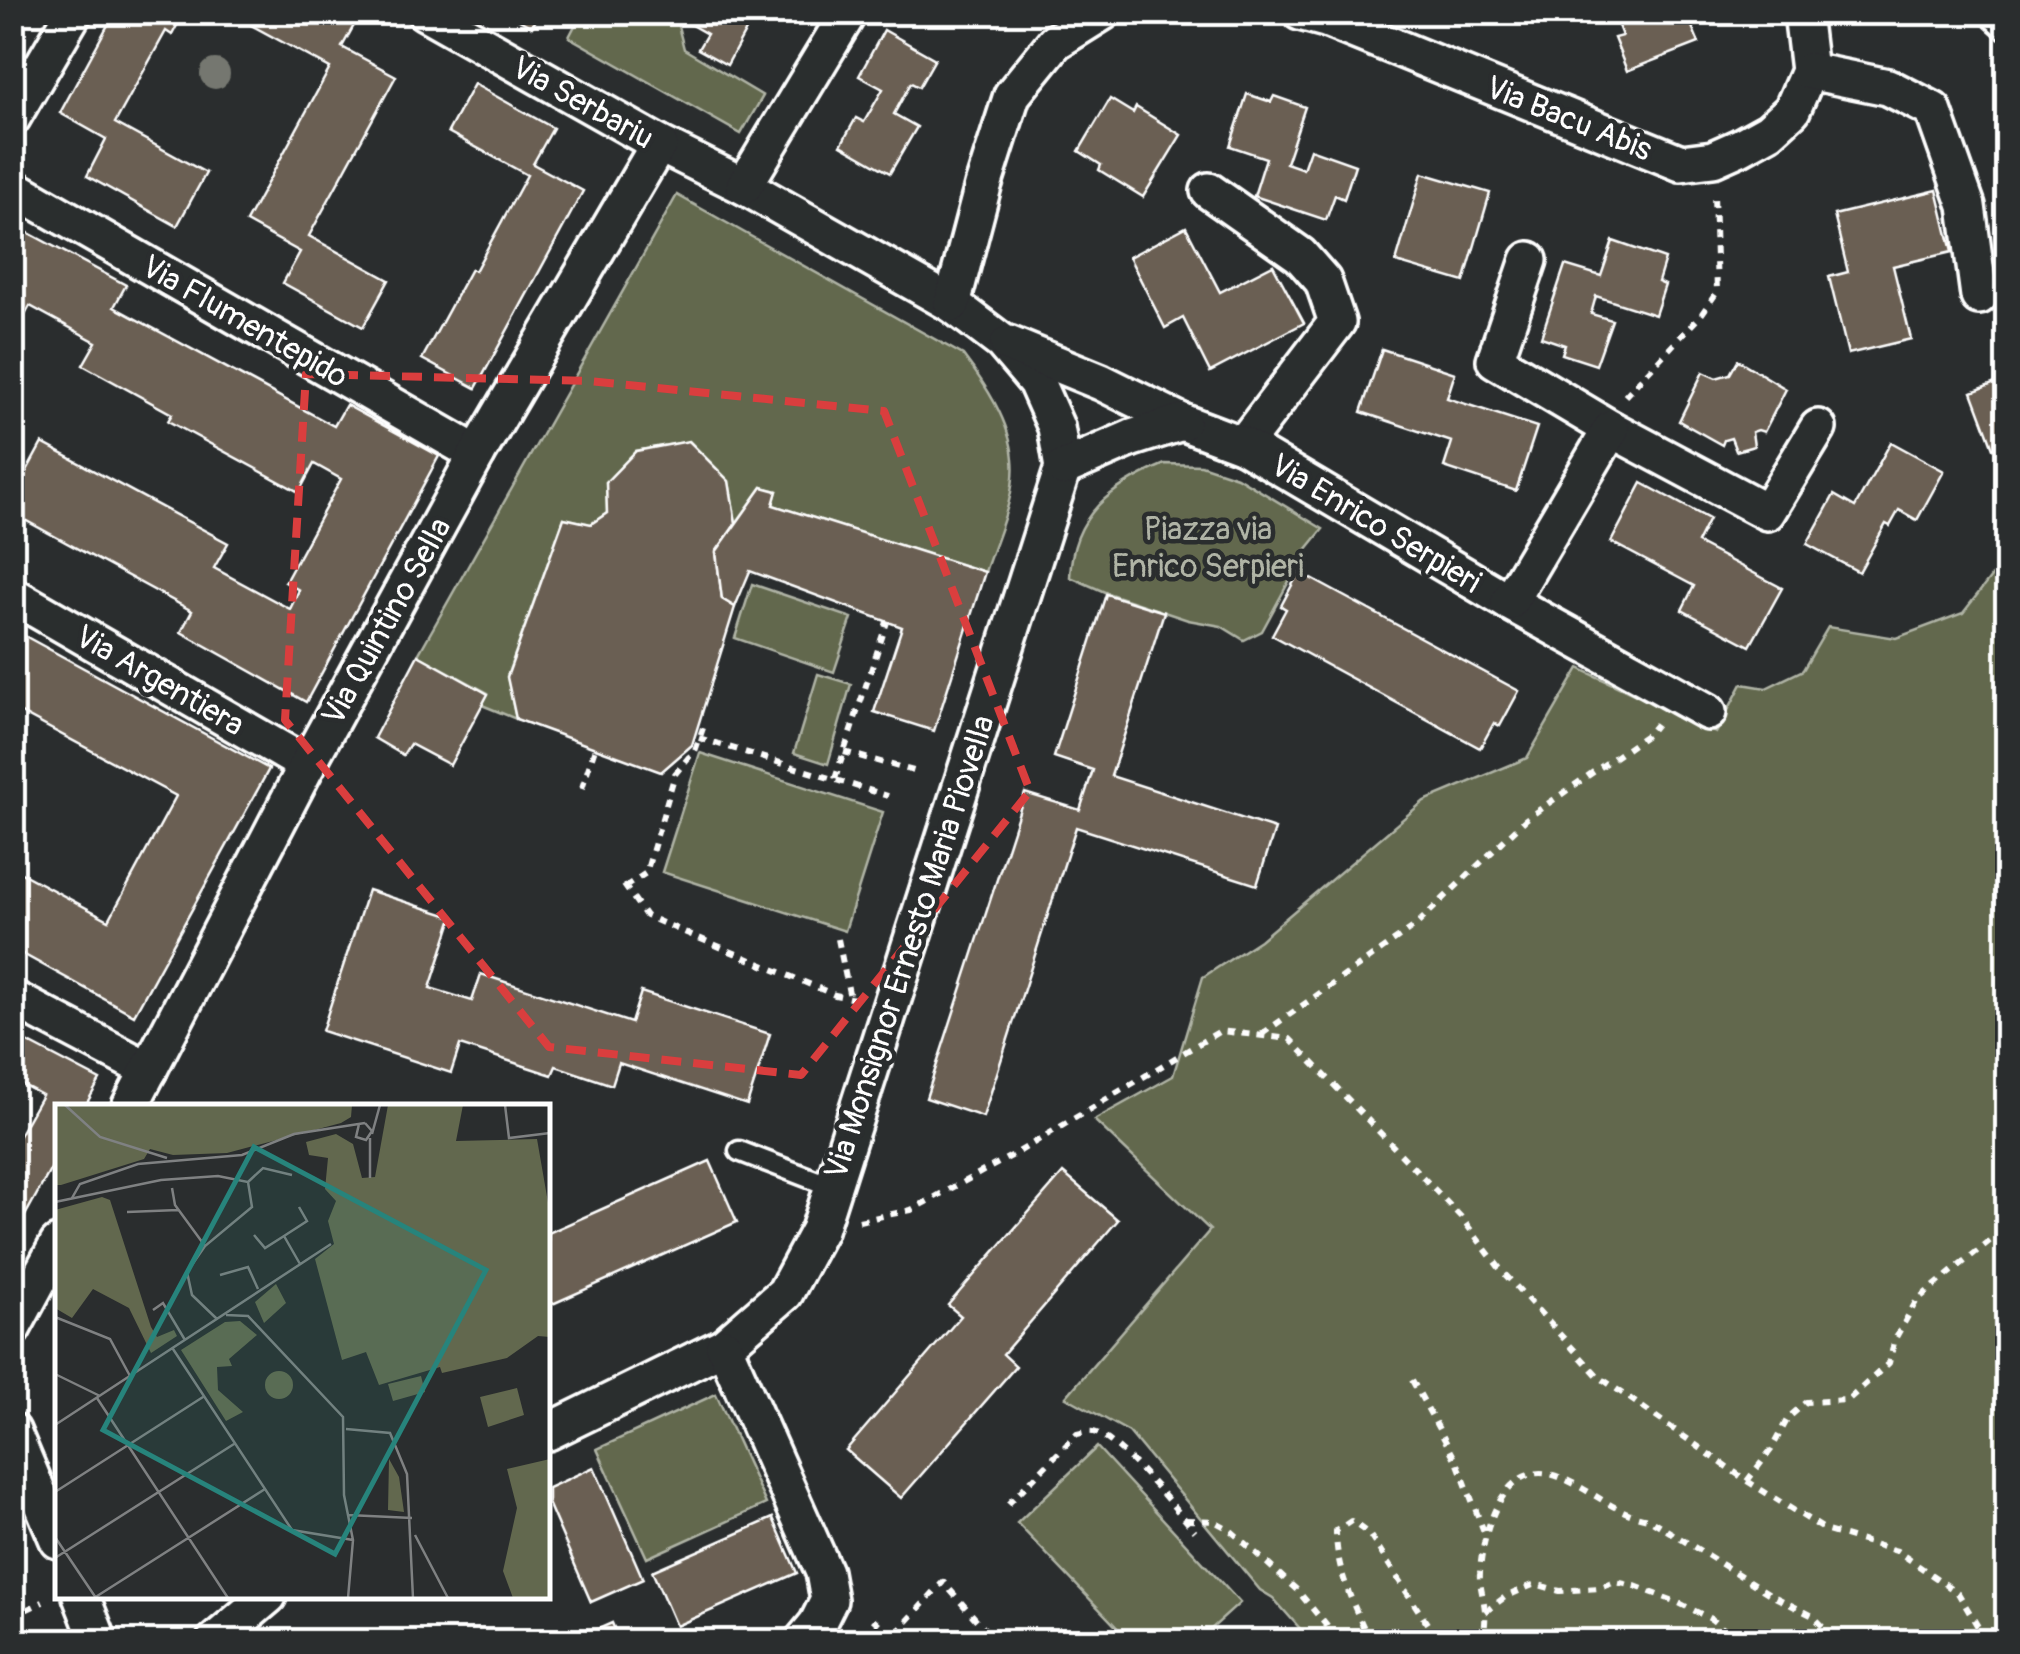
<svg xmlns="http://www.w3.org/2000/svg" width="2020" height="1654" viewBox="0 0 2020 1654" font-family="Pangolin,sans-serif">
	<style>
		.green { fill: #62684e; stroke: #b0b4a6; stroke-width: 2.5 }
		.building { fill: #6b5f52; stroke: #fff; stroke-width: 2.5 }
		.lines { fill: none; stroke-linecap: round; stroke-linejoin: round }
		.lane-casing { stroke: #fff; stroke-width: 25 }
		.street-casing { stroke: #fff; stroke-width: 42 }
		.path { stroke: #fff; stroke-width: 6; stroke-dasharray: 8 8; stroke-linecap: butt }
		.lane { stroke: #2a2d2e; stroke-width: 18 }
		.street { stroke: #2a2d2e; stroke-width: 35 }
		.tree { fill: #747770 }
		.marked { fill: none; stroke: #da3e3e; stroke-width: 8; stroke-dasharray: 20 12; stroke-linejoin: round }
		.labels { text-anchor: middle; stroke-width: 9; stroke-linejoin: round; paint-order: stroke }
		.street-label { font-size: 32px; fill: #fff; stroke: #2a2d2e }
		.park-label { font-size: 32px; fill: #b0b4a6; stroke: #2a2d2e }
		.inset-road { fill: none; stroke: #7f8182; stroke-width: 2.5 }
		.view { fill: #27847c; fill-opacity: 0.15; stroke: #27847c; stroke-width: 5 }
		.inset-edge { fill: none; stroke: #fff; stroke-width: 5 }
	</style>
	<rect width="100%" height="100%" fill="#2a2d2e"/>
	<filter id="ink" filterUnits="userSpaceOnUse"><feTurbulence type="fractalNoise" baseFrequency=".01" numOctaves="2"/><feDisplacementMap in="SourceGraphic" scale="20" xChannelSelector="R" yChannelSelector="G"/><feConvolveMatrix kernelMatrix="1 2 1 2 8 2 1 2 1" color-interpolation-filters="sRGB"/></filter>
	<g filter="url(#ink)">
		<g class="green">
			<path d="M582 12 680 13 676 18 684 49 763 96 741 134 569 37Z"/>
			<path d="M677 195 963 355C985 384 1010 421 1013 459 1017 496 996 538 985 572L773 505 777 491 762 487 736 523 729 481 689 441 636 451 606 482 607 513 591 524 564 518 507 676 516 719 482 705 488 693 418 655Z"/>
			<path d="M1165 464 1201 465 1237 477 1323 529 1306 550 1262 631 1244 640 1221 626 1188 620 1107 593 1070 577C1072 514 1112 486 1165 464Z"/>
			<path d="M2007 512V1641H1311L1273 1598 1260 1590 1129 1432 1066 1397 1210 1230 1094 1120 1173 1076 1203 977 1260 940 1424 801 1527 758 1579 668 1716 733 1742 684 1766 688 1803 670 1828 627 1896 638 1963 613 2002 563 1996 517Z"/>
			<path d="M752 584 852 618 834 672 735 638Z"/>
			<path d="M818 674 851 684 828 764 794 753Z"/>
			<path d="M700 753 883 812 845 931 662 872Z"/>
			<path d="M716 1394 766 1504 647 1558 597 1449Z"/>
			<path d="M1097 1447 1240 1603 1198 1641H1130L1017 1523Z"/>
		</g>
		<g class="building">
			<path d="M115 12H184L172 35 166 31 115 123 206 173 177 226 87 176 106 139 60 113Z"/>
			<path d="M258 12H343L357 20 342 47 396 76 309 236 389 280 363 327 283 283 300 252 246 222 330 68 251 25Z"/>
			<path d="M505 12H540L532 27Z"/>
			<path d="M691 12H756L727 65 698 49 707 34 686 22Z"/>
			<path d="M1613 12H1701L1688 17 1699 43 1627 71 1614 38 1622 36Z"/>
			<path d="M884 30 935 59 919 87 911 83 894 114 917 127 890 173 841 145 856 118 864 122 883 89 859 76Z"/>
			<path d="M474 84 553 128 533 164 583 191 476 388 422 359 471 269 475 271 527 175 448 132Z"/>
			<path d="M1247 94 1271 102 1274 96 1305 107 1286 163 1303 169 1310 149 1355 165 1344 199 1335 195 1326 220 1254 196 1266 158 1230 146Z"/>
			<path d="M1110 99 1133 113 1136 107 1181 135 1143 197 1099 170 1101 165 1079 151Z"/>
			<path d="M1422 173 1490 193 1464 282 1396 262Z"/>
			<path d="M1937 190 1952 252 1893 266 1911 339 1848 354 1829 277 1848 272 1834 215Z"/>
			<path d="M12 224 126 285 114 307 334 426 346 405 439 456 306 702 181 632 192 611 12 513V473L23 478 42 443 228 543 214 568 290 609 299 590 285 582 341 479 314 464 299 492 168 421 172 414 83 365 96 342 30 306 12 339Z"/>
			<path d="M1186 227 1220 292 1273 265 1304 323 1210 372 1183 318 1165 328 1129 257Z"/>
			<path d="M1613 241 1665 259 1658 282 1665 285 1655 315 1596 296 1591 314 1612 320 1596 365 1562 354 1565 345 1541 337 1565 265 1601 276Z"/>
			<path d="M1382 349 1455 373 1447 398 1537 427 1516 491 1444 467 1452 442 1361 412Z"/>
			<path d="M1738 360 1786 389 1764 432 1758 430 1752 432 1754 446 1736 451 1731 438 1724 440 1722 445 1679 421 1703 372 1716 378 1730 374Z"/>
			<path d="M2008 378V442L1993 448 1972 392Z"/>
			<path d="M689 441 729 481 736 523 716 552 722 599 735 607 692 745 661 772 516 719 507 677 564 518 591 524 607 513 606 482 636 451Z"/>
			<path d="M1891 442 1944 471 1917 520 1899 510 1890 526 1886 524 1859 572 1807 544 1834 495 1855 507Z"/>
			<path d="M1642 483 1709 519 1697 543 1782 588 1750 646 1682 610 1694 586 1611 542Z"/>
			<path d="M762 487 777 491 773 505 985 572 934 731 874 712 902 627 750 571 735 607 722 599 716 552Z"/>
			<path d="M1299 572 1519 691 1500 726 1494 723 1480 748 1272 635 1286 609 1281 606Z"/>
			<path d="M1106 594 1164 612 1111 776 1275 829 1257 885 1076 827 983 1117 926 1098 1025 793 1080 810 1093 770 1054 757Z"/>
			<path d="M12 629 269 769 134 1015 12 948V868L109 920 176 796 12 708Z"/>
			<path d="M418 655 488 694 450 765 410 744 403 755 374 738Z"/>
			<path d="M368 890 453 917 430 988 472 1001 481 974 631 1023 641 992 770 1034 747 1105 619 1063 612 1085 556 1066 552 1075 460 1045 451 1073 322 1031Z"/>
			<path d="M12 1034 100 1080 85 1106H58V1156L16 1232 12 1230V1148L42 1095 12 1079Z"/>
			<path d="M710 1161 737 1222 548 1306V1233Z"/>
			<path d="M1063 1173 1118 1220 1003 1354 1016 1366 901 1498 846 1450 961 1316 948 1305Z"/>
			<path d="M594 1467 643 1579 591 1602 548 1503V1488Z"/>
			<path d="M773 1518 797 1573 676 1626 652 1571Z"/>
			<path d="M612 1623 620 1642H569Z"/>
		</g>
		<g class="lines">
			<defs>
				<path id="lane" d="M739 1151 833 1187"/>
				<g id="street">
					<path d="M425 12 659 144 744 186 952 304 1002 342 1036 382 1056 427 1063 468 819 1230 785 1293 724 1346 548 1432"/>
					<path d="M1300 12 1326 19 1681 163 1713 159 1740 147 1769 131 1792 110 1809 71 1802 12"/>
					<path d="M1998 12 2008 21"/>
					<path d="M1809 71 1888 87 1933 110 1967 206 1979 296"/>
					<path d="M12 118 74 12"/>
					<path d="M744 186 849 12"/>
					<path d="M12 187 477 454"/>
					<path d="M1209 191 1300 255 1323 281 1337 322 1243 445"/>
					<path d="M1529 260 1495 360 1611 429 1767 512 1818 428"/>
					<path d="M952 304 983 186 1012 95 1055 42 1103 12"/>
					<path d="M1008 344 1101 382 1182 422 1243 445 1509 602 1708 712"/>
					<path d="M1063 468 1132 438 1182 422"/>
					<path d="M12 595 307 765"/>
					<path d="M1509 602 1611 429"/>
					<path d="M12 998 149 1070"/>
					<path d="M130 1106 307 765 477 454 659 144"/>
					<path d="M12 1329 58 1244"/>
					<path d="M724 1346 824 1572 829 1600 817 1624 802 1642"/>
					<path d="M12 1431 58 1540"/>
					<path d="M81 1596 99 1642"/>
					<path d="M214 1642 268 1596"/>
				</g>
			</defs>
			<use href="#lane" class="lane-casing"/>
			<use href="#street" class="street-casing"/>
			<g class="path">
				<path d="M1625 396 1701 315 1717 292 1714 194"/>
				<path d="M699 738 888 796"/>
				<path d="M844 752 921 773"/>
				<path d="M835 779 887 622"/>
				<path d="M582 788 595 748"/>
				<path d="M624 885 646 916 835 995 855 999"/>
				<path d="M625 887 646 873 675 774 689 757 694 754 703 728"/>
				<path d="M838 939 850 998"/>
				<path d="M1262 1034 1415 926 1526 819 1648 734 1656 724"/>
				<path d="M859 1221 911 1210 1015 1154 1220 1031 1290 1039 1461 1217 1501 1270 1598 1376 1747 1481 1771 1450 1788 1418 1806 1402 1848 1400 1889 1363 1895 1339 1917 1300 2008 1226"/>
				<path d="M1412 1380 1458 1464 1486 1537"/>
				<path d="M1747 1481 1827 1531 1897 1551 1958 1593 1987 1642"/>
				<path d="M1008 1504 1077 1434C1082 1433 1088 1431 1093 1432 1116 1436 1177 1511 1195 1531"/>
				<path d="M1186 1520 1214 1521 1229 1529 1298 1591 1340 1642"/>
				<path d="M1485 1612 1505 1597 1535 1584 1560 1591 1599 1588 1615 1582 1635 1586 1679 1603 1711 1619 1740 1642"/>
				<path d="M12 1616 43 1602"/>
				<path d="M873 1619 893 1637 943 1582 996 1642"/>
				<path d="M1370 1642C1354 1605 1336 1572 1336 1531L1351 1521 1369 1534 1439 1642"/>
				<path d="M1483 1642C1484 1632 1486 1621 1485 1611 1484 1598 1479 1585 1480 1573 1482 1532 1504 1455 1559 1477 1591 1489 1615 1514 1649 1519L1773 1596 1813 1616 1838 1642"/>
			</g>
			<use href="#lane" class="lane"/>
			<use href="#street" class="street"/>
		</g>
		<circle class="tree" cx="215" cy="74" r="15"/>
	</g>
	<path class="marked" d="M306 374 589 381 884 411 1030 791 801 1075 549 1047 285 720Z"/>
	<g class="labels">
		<g class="street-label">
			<text transform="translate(583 102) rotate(29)" y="11">Via Serbariu</text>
			<text transform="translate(1569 118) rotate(22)" y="11">Via Bacu Abis</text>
			<text transform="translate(245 321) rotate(30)" y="11">Via Flumentepido</text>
			<text transform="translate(1376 523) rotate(31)" y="11">Via Enrico Serpieri</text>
			<text transform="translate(386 621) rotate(-61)" y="11">Via Quintino Sella</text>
			<text transform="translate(160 680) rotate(30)" y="11">Via Argentiera</text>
			<text transform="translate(909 947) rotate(-72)" y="11">Via Monsignor Ernesto Maria Piovella</text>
		</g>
		<g class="park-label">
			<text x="1208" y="540">Piazza via<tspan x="1208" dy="37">Enrico Serpieri</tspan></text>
		</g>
	</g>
	<g transform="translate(55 1104)">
		<rect width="495" height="495" fill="#2a2d2e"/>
		<path d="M0 1H297L296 13 286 19 172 49 118 51 95 45 89 55 6 81H0ZM333 1H408L401 37 482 35 495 110V233L483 232 452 254 387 269 385 263 324 281 311 248 287 256 260 155 279 140 273 117 281 97 270 85 273 54 254 51 251 38 281 30 298 40 307 74 320 73ZM47 93 55 96 96 223 102 233 119 226 122 232 96 249 74 204 38 185 17 214 0 204V106ZM221 180 231 199 209 219 200 198ZM185 217 202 231 174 255 177 262 162 263 163 286 188 308 171 317 126 246 170 218ZM210 281a14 14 0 1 1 28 0a14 14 0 1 1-28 0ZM366 272 370 288 338 297 333 280ZM462 284 469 311 433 323 425 293ZM334 355 344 373 349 408 333 406ZM495 355V494H458L448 467 462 404 452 365Z" fill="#62684e"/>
		<path class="inset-road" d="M10 1 45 33 112 54M450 1 454 34 495 29M304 20 301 33 311 36 317 27 310 19M317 30 325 1M315 74V34M193 78 208 64 237 71M117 84 120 101 150 142M17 94 25 80 83 60 187 51 239 30 310 19M0 98 106 76 163 72 193 78 197 103 150 142 132 168 137 191 162 215M72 108 123 106M199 131 210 144 229 132 252 117 244 103M229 132 245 160M165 171 193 163 203 185M98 206 108 199 130 236M171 211 193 212 288 313 289 391 298 436 293 494M0 213 55 235 75 272M118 245 237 426 298 436M0 270 45 292M42 294 173 494M0 321 276 140M291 325 335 329 352 370 358 494M0 388 148 293M293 411 357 414M360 431 393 494M0 433 41 494M0 454 179 340M39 494 210 385"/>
		<path class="view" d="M199 43 431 166 280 450 48 326Z"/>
		<rect width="495" height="495" class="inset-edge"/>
	</g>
	<rect width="2020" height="1654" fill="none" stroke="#2a2d2e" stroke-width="50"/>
	<rect x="25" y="25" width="1970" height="1604" fill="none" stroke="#fff" stroke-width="4" filter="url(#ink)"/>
</svg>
